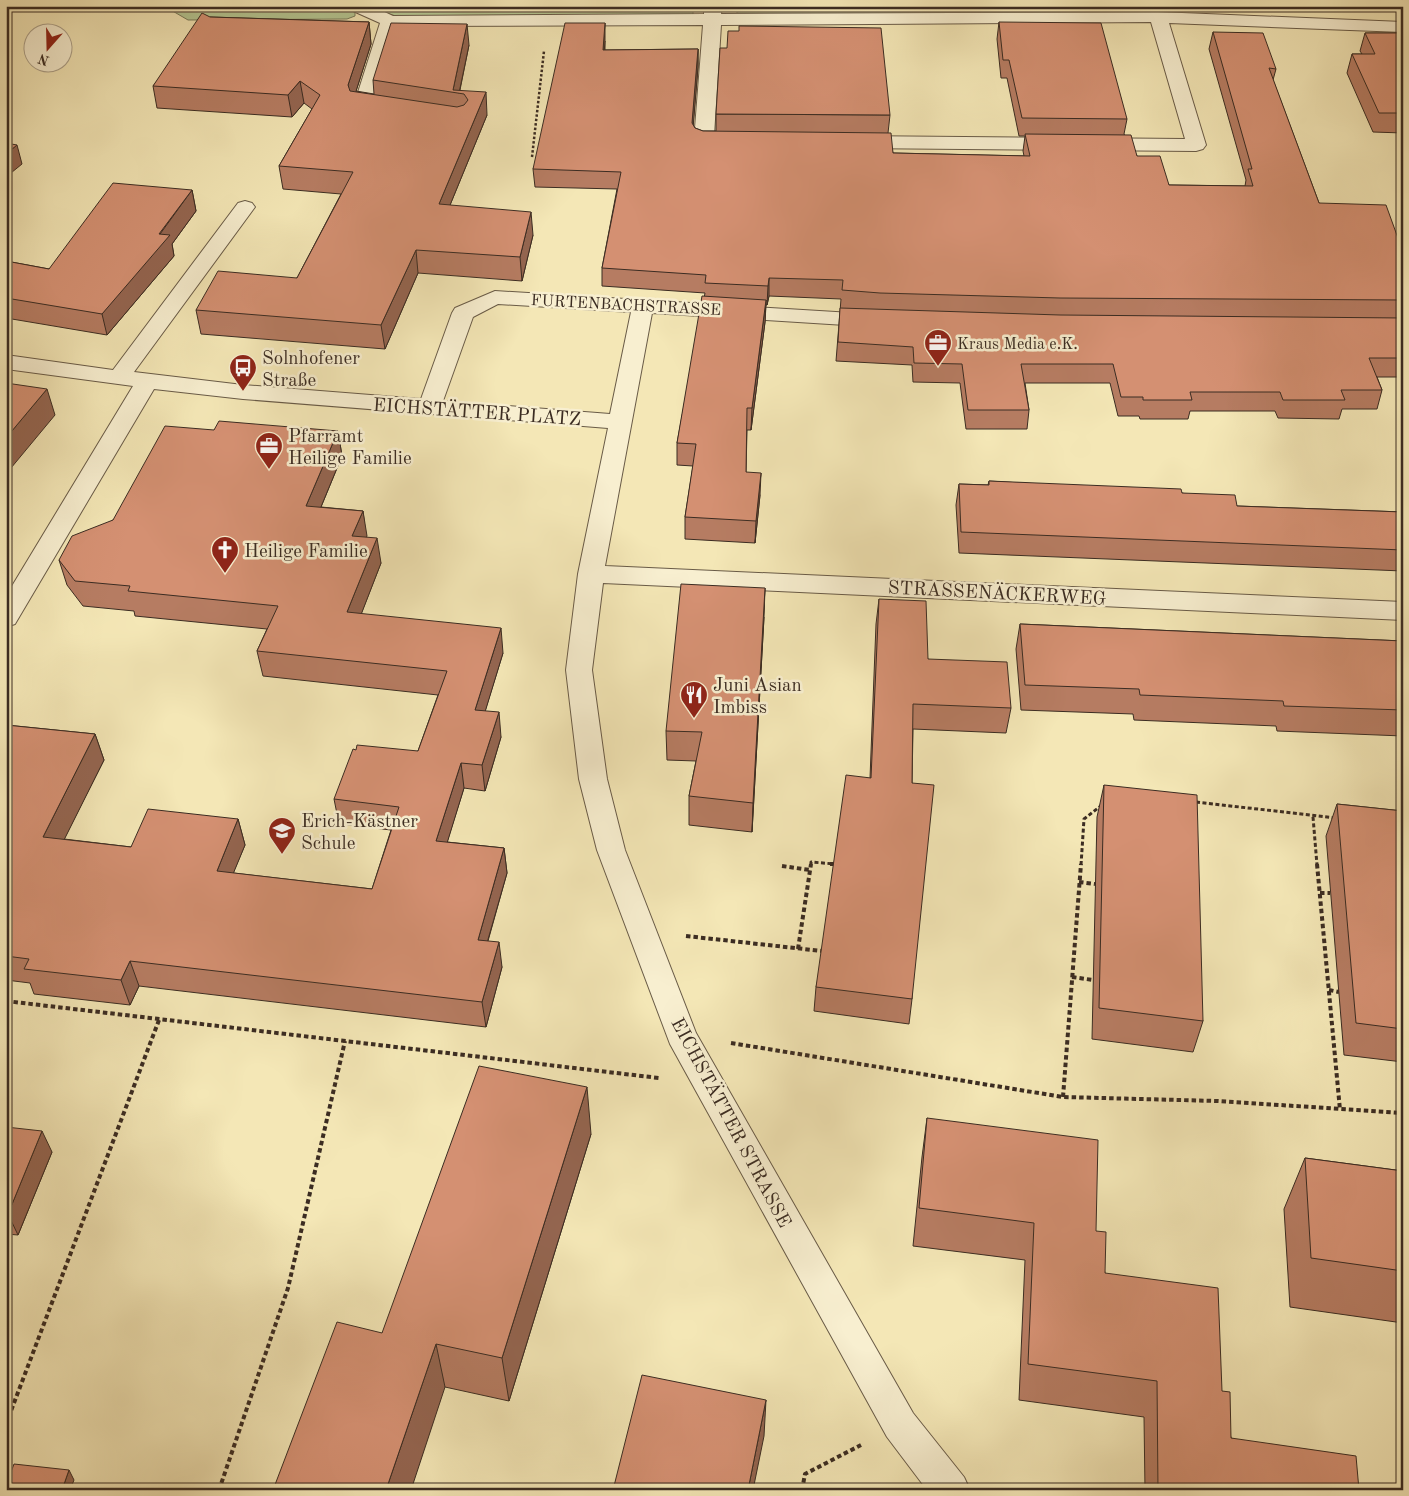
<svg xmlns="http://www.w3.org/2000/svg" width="1409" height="1496" viewBox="0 0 1409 1496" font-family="'Old Standard TT',serif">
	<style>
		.green { fill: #b5c793; stroke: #787a5a }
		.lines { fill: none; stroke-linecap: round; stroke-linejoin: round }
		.minor-casing { stroke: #695b47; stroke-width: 2 }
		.path-far2 { stroke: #3b2c22; stroke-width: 2.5; stroke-dasharray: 2.5 2; stroke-linecap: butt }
		.path-far1 { stroke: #3b2c22; stroke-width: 3; stroke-dasharray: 4 2.5; stroke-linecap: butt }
		.path { stroke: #3b2c22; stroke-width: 4; stroke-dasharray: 4.5 3; stroke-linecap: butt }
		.minor { fill: #f8efd0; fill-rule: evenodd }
		.wall { fill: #b67c62; stroke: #3b2c22 }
		.shaded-wall { fill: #946550; stroke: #3b2c22 }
		.building { fill: #d49072; stroke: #3b2c22 }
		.labels { text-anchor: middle; stroke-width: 5; stroke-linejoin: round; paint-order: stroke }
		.far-street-label { font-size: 16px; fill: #3b2c22; stroke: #f8efd0 }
		.far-poi-label { font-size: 16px; fill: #3b2c22; stroke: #f8efd0; text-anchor: start }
		.poi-label { font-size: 19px; fill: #3b2c22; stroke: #f8efd0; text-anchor: start }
		.street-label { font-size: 19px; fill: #3b2c22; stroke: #f8efd0 }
	</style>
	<rect width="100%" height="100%" fill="#f4e7b6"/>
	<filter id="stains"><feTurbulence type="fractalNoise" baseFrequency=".004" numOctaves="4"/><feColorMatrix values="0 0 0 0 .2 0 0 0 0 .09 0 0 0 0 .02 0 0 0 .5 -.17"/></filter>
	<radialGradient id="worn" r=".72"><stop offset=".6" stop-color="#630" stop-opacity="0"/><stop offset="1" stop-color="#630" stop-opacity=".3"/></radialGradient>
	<g class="green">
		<path d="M164 6H348L355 12V16L347 19 188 20Z"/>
		<path d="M369 6H693V16H397L382 13Z"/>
		<path d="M737 6H1136L1139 11 737 15Z"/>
	</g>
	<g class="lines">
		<defs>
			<g id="minor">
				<path d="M348 6H372L393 16 704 14V6H722L721 14 1158 12 1403 22V32L1169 23 1206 145 1203 149 1196 151 854 148 847 146 844 142 847 138 854 136 1185 139 1151 22 721 25 714 135 740 137 743 141 740 145C727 148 710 148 697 145L694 141 703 25 397 26 373 104 391 107 393 111 391 115 384 117 355 112 353 108 380 23 351 10Z"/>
				<path d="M245 201 252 203 255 207 134 372 243 385 421 399 452 313 455 308 495 291 885 315 888 320 885 325 877 327 652 313 605 566 1403 602V620L603 583 592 670 607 779 625 850 696 1033 913 1413 964 1477 970 1490H927L887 1437 670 1044 597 850 579 779 566 670 578 574 608 428 243 399 154 389 15 624 6 627V596L133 386 6 369V355L113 370 238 203ZM498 304 631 312 610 414 443 401 473 317Z"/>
			</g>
		</defs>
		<use href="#minor" class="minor-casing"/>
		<path class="path-far2" d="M532 157 544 51"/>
		<g class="path-far1">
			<path d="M1196 802 1336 818"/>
			<path d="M1313 817 1317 865"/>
			<path d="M811 865V862L835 864"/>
			<path d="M1081 865 1084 819 1102 805"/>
		</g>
		<g class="path">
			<path d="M830 864H835"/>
			<path d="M1317 864 1340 1110"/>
			<path d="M782 866 810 870"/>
			<path d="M1079 882 1095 884"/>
			<path d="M1320 893H1330"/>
			<path d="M686 936 822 951"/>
			<path d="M798 949 811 864"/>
			<path d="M1072 977 1093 980"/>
			<path d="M1329 990 1339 992"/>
			<path d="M6 1001 659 1078"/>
			<path d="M731 1043 1063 1097 1218 1101 1403 1113"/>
			<path d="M1063 1097 1081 864"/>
			<path d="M6 1424 159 1020"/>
			<path d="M219 1490 288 1288 345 1041"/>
			<path d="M802 1490 805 1474 861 1445"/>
		</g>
		<use href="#minor" class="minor"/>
	</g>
	<g class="wall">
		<path d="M210 17 369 22 371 44 356 91 374 94 373 80 469 45 460 90 487 115 450 205 533 235 522 281 418 273 385 349 201 334 196 310 297 278 341 194 283 189 279 166 312 109 304 103 292 117 157 108 153 86Z"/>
		<path d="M999 22 1127 119 1124 134 1137 156 1169 185 1245 186 1246 180 1209 49 1213 32 1276 69 1273 80 1319 203 1403 252V377H1377L1382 390 1377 409H1342L1339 419 1278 418 1275 411H1190L1188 419H1140L1139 416H1118L1110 383H1025L1029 410 1027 429H966L960 383 913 382 912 365 836 361 841 299 769 296 767 305H766L765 322 751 430H747L746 472 760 495 755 543 685 539V517L693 466 677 465V443L705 293 602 286V268L617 189 535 187 533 169 605 41V50L698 49V67L693 125 695 128 703 131H716V114L890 115 888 133 893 153 1024 156 1023 151 1025 136H1019L1007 78H1001L997 39Z"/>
		<path d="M1365 33H1403V133L1373 132 1347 73 1352 54H1362L1360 51Z"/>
		<path d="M192 190 196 211 172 244 174 256 107 335 6 318V261L49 269Z"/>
		<path d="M214 430 338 431 342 456 321 507 363 511 366 537 381 563 361 614 503 653 485 711 501 737 485 791 464 788 447 842 504 848 507 873 488 941 502 967 486 1027 139 986 130 1005 34 994 30 983 6 980V725L95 734 104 760 64 839 131 847 238 819 245 845 233 873 372 889 391 830 339 824 334 799 418 751 438 695 263 676 257 651 267 629 135 616 134 611 83 606 67 585 59 560 113 520Z"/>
		<path d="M989 481 1182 493 1237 506 1403 512V571L959 553 956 505 959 484 988 485Z"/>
		<path d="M879 599 928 659 1011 708 1006 733 913 729 912 783V999L909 1024 814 1011 816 987 870 778 876 624Z"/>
		<path d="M764 617 752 832 689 825V796L696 761 667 760 666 731Z"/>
		<path d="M1020 624 1403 641V736L1277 731 1276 726 1134 720 1133 714 1021 710 1016 649Z"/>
		<path d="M1104 785 1203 1021 1193 1052 1092 1039 1097 817Z"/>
		<path d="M1337 804 1403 811V1062L1344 1055 1326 836Z"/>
		<path d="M927 1118 1096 1231 1105 1273 1222 1391 1231 1438 1359 1490H1145L1144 1417 1019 1400 1025 1260 913 1246 922 1157Z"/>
		<path d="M6 1127 52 1152 18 1235 6 1234Z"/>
		<path d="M591 1134 509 1401 445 1387 382 1333Z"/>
		<path d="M1305 1158 1403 1171V1323L1290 1307 1284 1209Z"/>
	</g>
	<g class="shaded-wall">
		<path d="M369 22 371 44 351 107 348 85Z"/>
		<path d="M605 23V41L603 67V50Z"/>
		<path d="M467 24 469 45 459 93 453 90Z"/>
		<path d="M698 49V67L692 141V123Z"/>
		<path d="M300 81 304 103 292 117 288 95Z"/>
		<path d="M486 92 487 115 441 227 439 204Z"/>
		<path d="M17 145 22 164 6 177V154Z"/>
		<path d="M192 190 196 211 172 244 174 256 107 335 102 314Z"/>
		<path d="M531 212 533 235 522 281 520 257Z"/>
		<path d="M416 250 418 273 385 349 381 325Z"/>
		<path d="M769 278V296L767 305 768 286Z"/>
		<path d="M766 300 765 322 751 430 752 408Z"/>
		<path d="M47 389 55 415 6 474V438Z"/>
		<path d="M338 431 342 456 311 531 306 506Z"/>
		<path d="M761 473 760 495 755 543 756 521Z"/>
		<path d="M363 511 367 536 356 561 352 536Z"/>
		<path d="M377 538 381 563 352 638 347 612Z"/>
		<path d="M765 588 764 617 752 832 753 803Z"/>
		<path d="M501 628 503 653 478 735 475 710Z"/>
		<path d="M499 712 501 737 485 791 482 765Z"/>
		<path d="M95 734 104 760 53 862 43 837Z"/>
		<path d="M461 763 464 788 440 866 436 841Z"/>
		<path d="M238 819 245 845 224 896 217 871Z"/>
		<path d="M504 848 507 873 481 964 478 940Z"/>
		<path d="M499 942 502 967 486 1027 482 1002Z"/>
		<path d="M130 961 139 986 130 1005 121 980Z"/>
		<path d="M587 1087 591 1134 509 1401 502 1358Z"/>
		<path d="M42 1131 52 1152 18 1235 8 1214Z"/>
		<path d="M436 1344 445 1387 411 1490H386Z"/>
		<path d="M766 1400 764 1436 753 1490H748Z"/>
		<path d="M69 1470 74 1480 70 1490H62Z"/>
	</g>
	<g class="building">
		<path d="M202 13 210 17 369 22 348 85 350 91 457 107 464 105 468 100 464 94 373 80 391 23 467 24 453 90 486 92 439 204 531 212 520 257 416 250 381 325 196 310 218 271 297 278 353 172 279 166 320 95 300 81 288 95 153 86Z"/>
		<path d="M999 22 1101 23 1127 119 1022 118 1009 60H1003Z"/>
		<path d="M565 23H605L603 50 698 49 692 123 695 128 703 131 891 133 893 153 1030 156 1025 134 1131 135 1137 156H1160L1169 185 1253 186 1248 169H1252L1213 32 1263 33 1276 69 1269 68 1319 203 1386 205 1403 252V300L1060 298 880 293 842 290 843 280 769 278 768 286 705 283 706 275 602 268 621 172 533 169Z"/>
		<path d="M739 26 881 28 890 115 716 114 720 48H727L728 31H739Z"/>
		<path d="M1365 33H1403V113H1379L1352 54H1375Z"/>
		<path d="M6 143 17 145 6 154Z"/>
		<path d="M113 183 192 190 159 234 170 235 102 314 6 298V261L49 269Z"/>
		<path d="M702 296 766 300 752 408H747L746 472 761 473 756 521 685 517 696 444 677 443Z"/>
		<path d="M840 308 1060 315 1403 318V358H1369L1382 390H1341L1345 400H1283L1280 392H1190L1192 400H1143V397H1121L1113 364H1021L1029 410H968L962 364 914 363 913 347 838 342Z"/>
		<path d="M6 383 47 389 6 438Z"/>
		<path d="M219 421 338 431 306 506 363 511 352 536 377 538 347 612 501 628 475 710 499 712 482 765 461 763 436 841 504 848 478 940 499 942 482 1002 130 961 121 980 24 969 29 959 6 956V725L95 734 43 837 131 847 148 809 238 819 217 871 372 889 399 807 334 799 353 749 356 750 357 745 418 751 447 671 257 651 278 606 128 591 130 586 75 581 59 560 72 536 113 520 165 426 214 430Z"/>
		<path d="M989 481 1181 489 1182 493 1235 495 1237 506 1403 512V550L961 532 959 484 989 485Z"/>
		<path d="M681 584 765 588 753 803 689 796 702 732 666 731Z"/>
		<path d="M879 599 926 601 928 659 1007 662 1011 708 913 704 912 783 934 785 912 999 816 987 846 775 871 778Z"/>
		<path d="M1020 624 1403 641V710L1284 706 1283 701 1140 695 1139 689 1025 685Z"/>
		<path d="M1104 785 1197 795 1203 1021 1099 1008Z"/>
		<path d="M1337 804 1403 811V1029L1356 1023Z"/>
		<path d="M479 1066 587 1087 502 1358 436 1344 386 1490H273L337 1322 382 1333Z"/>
		<path d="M927 1118 1098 1140 1096 1231 1106 1232 1105 1273 1218 1288 1222 1391 1230 1392 1231 1438 1356 1456 1359 1490H1158L1157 1381 1028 1364 1034 1223 919 1208Z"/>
		<path d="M6 1127 42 1131 8 1214H6Z"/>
		<path d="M1305 1158 1403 1171V1271L1311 1258Z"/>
		<path d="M642 1375 766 1400 748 1490H613Z"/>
		<path d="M14 1464 69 1470 62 1490H6V1485Z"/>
	</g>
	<defs>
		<symbol id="office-pin" viewBox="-11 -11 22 30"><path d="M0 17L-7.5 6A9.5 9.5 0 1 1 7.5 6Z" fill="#8f2418" stroke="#f8efd0"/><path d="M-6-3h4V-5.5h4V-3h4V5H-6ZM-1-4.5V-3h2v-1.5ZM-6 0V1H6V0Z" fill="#fff"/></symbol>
		<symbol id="bus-pin" viewBox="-11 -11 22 30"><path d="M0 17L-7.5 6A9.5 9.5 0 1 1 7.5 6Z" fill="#8f2418" stroke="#f8efd0"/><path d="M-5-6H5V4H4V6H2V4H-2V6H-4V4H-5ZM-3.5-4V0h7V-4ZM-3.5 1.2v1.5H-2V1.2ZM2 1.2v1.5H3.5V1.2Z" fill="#fff"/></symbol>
		<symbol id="church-pin" viewBox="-11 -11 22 30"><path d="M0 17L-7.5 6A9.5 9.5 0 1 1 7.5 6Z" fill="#8f2418" stroke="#f8efd0"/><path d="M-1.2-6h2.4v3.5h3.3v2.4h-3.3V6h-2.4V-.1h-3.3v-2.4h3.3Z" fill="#fff"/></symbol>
		<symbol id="restaurant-pin" viewBox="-11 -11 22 30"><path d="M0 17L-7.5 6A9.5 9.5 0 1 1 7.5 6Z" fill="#8f2418" stroke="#f8efd0"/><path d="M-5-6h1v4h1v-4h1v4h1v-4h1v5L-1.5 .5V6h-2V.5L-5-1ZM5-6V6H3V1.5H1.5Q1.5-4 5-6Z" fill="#fff"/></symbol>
		<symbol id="school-pin" viewBox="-11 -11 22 30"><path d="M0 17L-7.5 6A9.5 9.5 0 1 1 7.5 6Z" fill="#8f2418" stroke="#f8efd0"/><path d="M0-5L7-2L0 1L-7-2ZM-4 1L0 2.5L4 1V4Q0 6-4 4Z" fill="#fff"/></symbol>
	</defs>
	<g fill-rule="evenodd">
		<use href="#office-pin" x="922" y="327" width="32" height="43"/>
		<use href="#bus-pin" x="227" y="352" width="32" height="43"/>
		<use href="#office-pin" x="253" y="430" width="32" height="43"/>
		<use href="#church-pin" x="209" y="534" width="32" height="43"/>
		<use href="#restaurant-pin" x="678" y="679" width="32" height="43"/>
		<use href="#school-pin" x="266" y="815" width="32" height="43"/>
	</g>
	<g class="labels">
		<g class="far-street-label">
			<text transform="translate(626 304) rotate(3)" y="6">FURTENBACHSTRASSE</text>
		</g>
		<g class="far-poi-label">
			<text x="957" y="349">Kraus Media e.K.</text>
		</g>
		<g class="poi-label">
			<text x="262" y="364">Solnhofener<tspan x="262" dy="22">Straße</tspan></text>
			<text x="288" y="442">Pfarramt<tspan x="288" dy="22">Heilige Familie</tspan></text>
			<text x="244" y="557">Heilige Familie</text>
			<text x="713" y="691">Juni Asian<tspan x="713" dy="22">Imbiss</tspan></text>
			<text x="301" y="827">Erich-Kästner<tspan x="301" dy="22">Schule</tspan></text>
		</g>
		<g class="street-label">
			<text transform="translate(477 411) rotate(4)" y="7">EICHSTÄTTER PLATZ</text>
			<text transform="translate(997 592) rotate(3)" y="7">STRASSENÄCKERWEG</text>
			<text transform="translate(732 1122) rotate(62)" y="7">EICHSTÄTTER STRASSE</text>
		</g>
	</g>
	<rect width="1409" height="1496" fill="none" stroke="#f4e7b6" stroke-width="25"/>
	<rect x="8" y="8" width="1394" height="1481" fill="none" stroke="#3b2c22" stroke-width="2.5"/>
	<rect x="12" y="12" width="1384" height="1471" fill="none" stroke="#3b2c22"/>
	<g transform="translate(48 48) rotate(200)"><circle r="24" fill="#f8efd0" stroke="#aca18a"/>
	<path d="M0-4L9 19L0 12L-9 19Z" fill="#8f2418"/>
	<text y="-8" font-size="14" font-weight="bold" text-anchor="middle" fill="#3b2c22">N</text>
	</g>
	<rect width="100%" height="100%" filter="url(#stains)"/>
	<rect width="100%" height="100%" fill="url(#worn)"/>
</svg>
